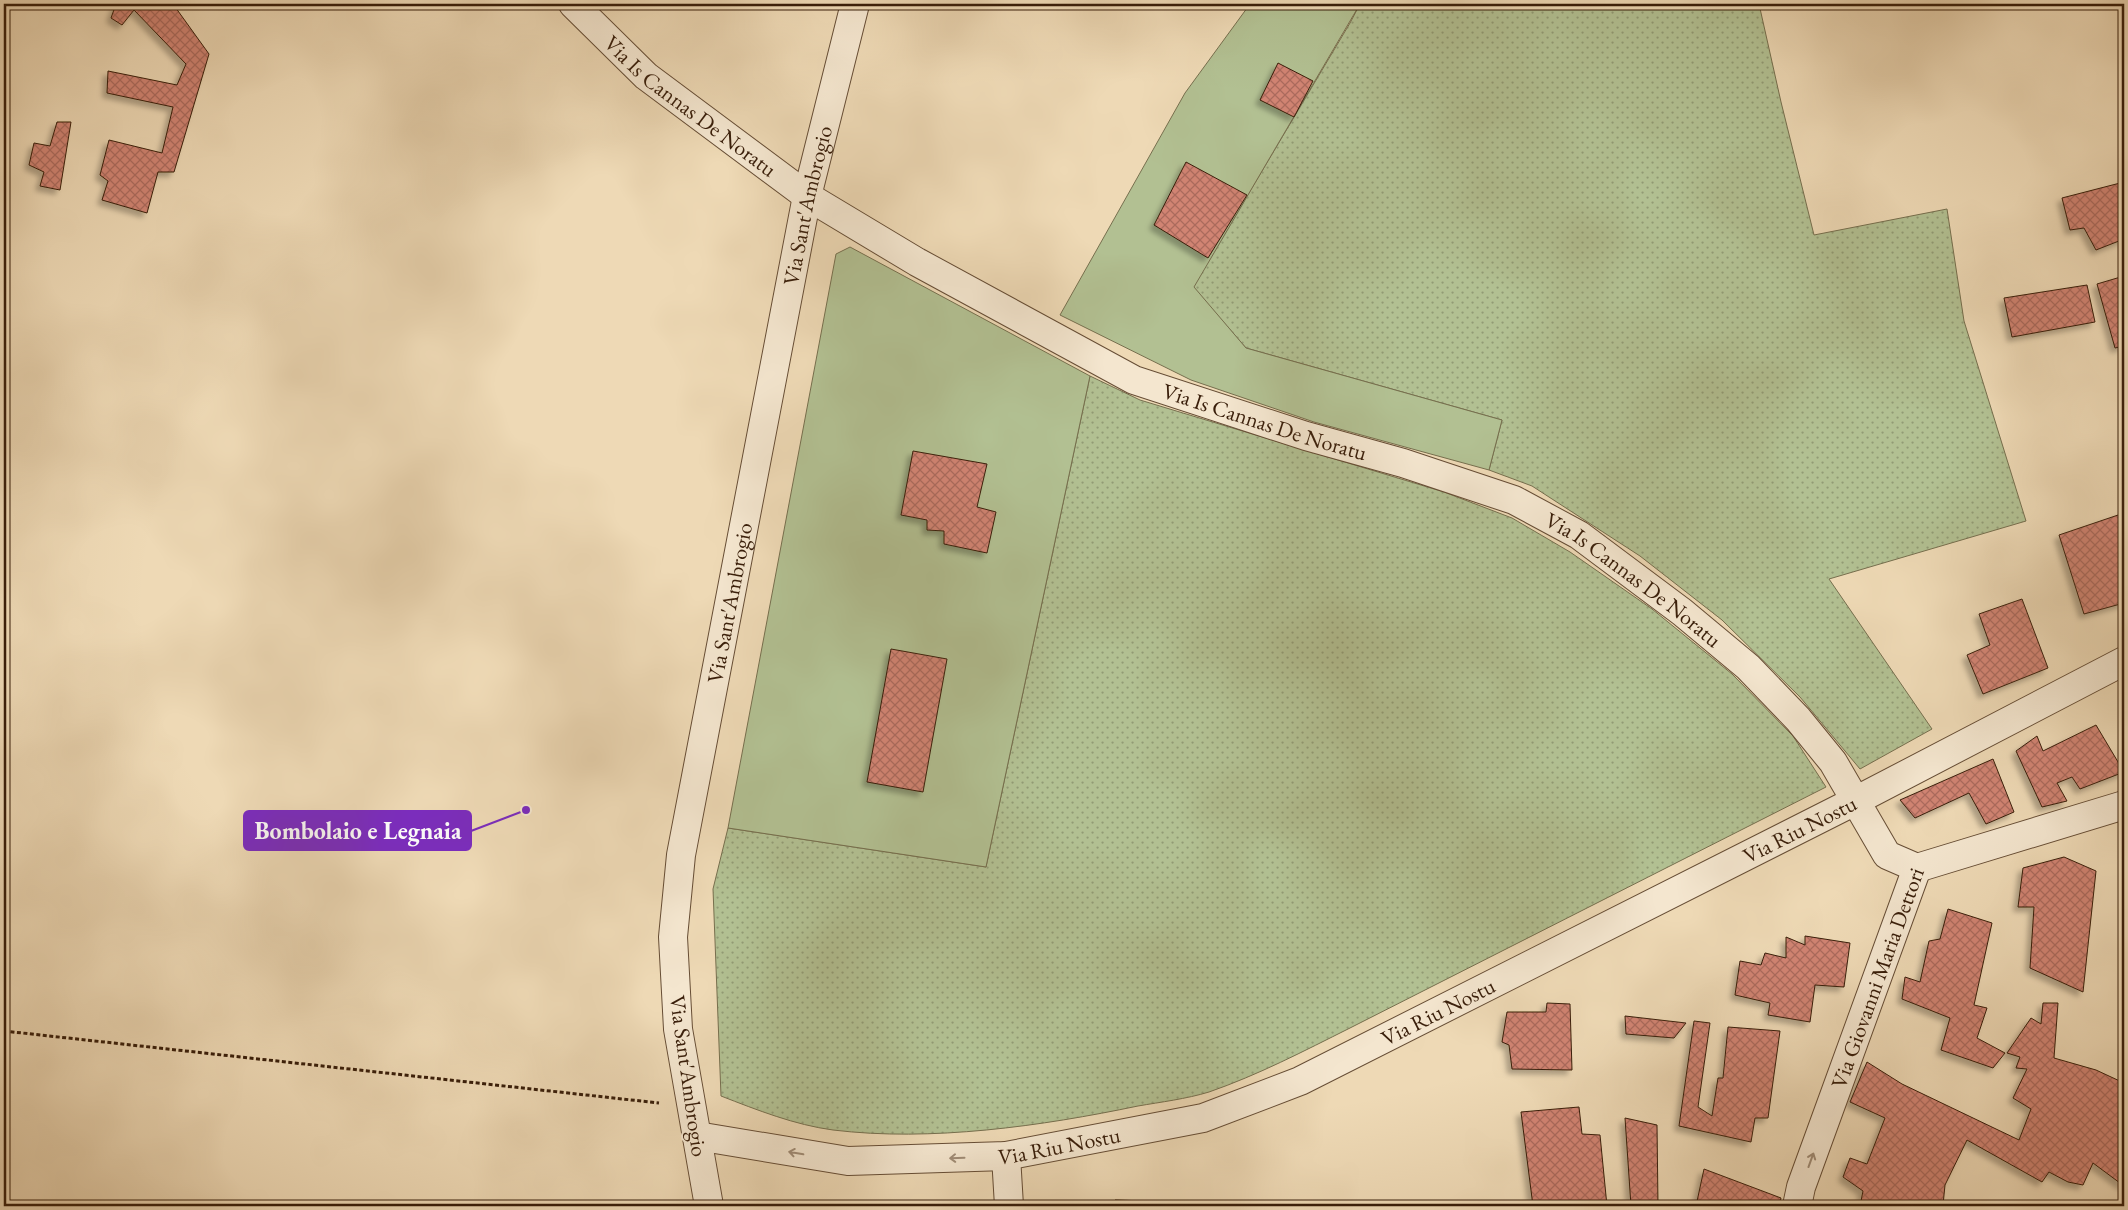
<svg xmlns="http://www.w3.org/2000/svg" width="2128" height="1210" viewBox="0 0 2128 1210" font-family="'EB Garamond',serif">
	<style>
		.grass { fill: url(#grass-dots); stroke: #766f4e }
		.green { fill: #b2c092; stroke: #766f4e }
		.building { fill: url(#building-cross-hatch); stroke: #391e0a; filter: url(#shadow) }
		.lines { fill: none; stroke-linecap: round; stroke-linejoin: round }
		.minor-casing { stroke: #664d35; stroke-width: 30 }
		.path { stroke: #391e0a; stroke-width: 3; stroke-dasharray: 4 2.5; stroke-linecap: butt }
		.minor { stroke: #f4e6cf; stroke-width: 28 }
		.oneway { stroke: #a08c76 }
		.labels { text-anchor: middle; stroke-width: 4; stroke-linejoin: round; paint-order: stroke }
		.street-label { font-size: 22px; fill: #391e0a; stroke: #f4e6cf }
		.leader { fill: none; stroke: #7b2cbf; stroke-width: 2 }
		.callout-dot { fill: #7b2cbf; stroke: #f4e6cf; stroke-width: 2 }
		.callout { fill: #7b2cbf; stroke: #7b2cbf; stroke-width: 2 }
		.callout-label { font-size: 24px; text-anchor: middle; font-weight: bold; fill: #fff }
	</style>
	<defs>
		<pattern id="grass-dots" width="8" height="8" patternUnits="userSpaceOnUse" patternTransform="scale(1.25)"><rect width="8" height="8" fill="#b2c092"/><path d="M2 2h.1M6 6h.1" fill="none" stroke="#929b75" stroke-width="1.8" stroke-linecap="round"/></pattern>
		<pattern id="building-cross-hatch" width="8" height="8" patternUnits="userSpaceOnUse" patternTransform="scale(1.25)"><rect width="8" height="8" fill="#d18473"/><path d="M0 0l8 8M0 8l8-8" fill="none" stroke="#ab6b5d"/></pattern>
		<filter id="shadow"><feDropShadow dx="-4.5" dy="4.5" stdDeviation="2.5" flood-color="#0004"/></filter>
	</defs>
	<rect width="100%" height="100%" fill="#eed9b5"/>
	<filter id="stains"><feTurbulence type="fractalNoise" baseFrequency=".004" numOctaves="4"/><feColorMatrix values="0 0 0 0 .2 0 0 0 0 .09 0 0 0 0 .02 0 0 0 .5 -.17"/></filter>
	<radialGradient id="worn" r=".72"><stop offset=".6" stop-color="#630" stop-opacity="0"/><stop offset="1" stop-color="#630" stop-opacity=".3"/></radialGradient>
	<g class="grass">
		<path d="M1360 4H1759L1781 102 1814 235 1947 209 1964 321 2026 521 1829 579 1932 729 1860 769 1800 697 1722 620 1640 556 1532 486 1489 470 1502 420 1246 348 1193 287 1350 23Z"/>
		<path d="M1090 376 1140 400 1444 492 1512 518 1570 552 1652 609 1732 674 1793 736 1826 787 1350 1028C1304 1051 1258 1075 1209 1092 1186 1099 1161 1102 1138 1106 1042 1126 931 1142 833 1130 795 1125 757 1110 721 1096L713 889 728 828 986 867Z"/>
	</g>
	<g class="green">
		<path d="M1250 4H1360L1194 287 1246 348 1502 420 1489 470 1314 422 1191 380 1060 315 1185 93Z"/>
		<path d="M850 247 1090 376 986 867 728 828 836 254Z"/>
	</g>
	<g class="building">
		<path d="M116 4H173L209 54 174 172H158L147 213 102 200 108 181 100 175 109 140 162 153 173 107 107 93 108 71 177 85 186 64 134 10 122 25 111 18Z"/>
		<path d="M1278 63 1313 81 1294 117 1260 100Z"/>
		<path d="M57 122H71L60 190 40 186 44 172 29 165 34 143 50 146Z"/>
		<path d="M1186 162 1247 195 1208 258 1154 225Z"/>
		<path d="M2124 182V239L2096 250 2084 228 2070 230 2062 198Z"/>
		<path d="M2124 276V346L2115 348 2097 284Z"/>
		<path d="M2087 285 2095 322 2012 337 2004 298Z"/>
		<path d="M913 451 987 464 977 507 996 512 987 553 944 544V531L927 530V520L901 515Z"/>
		<path d="M2124 513V603L2084 614 2059 535Z"/>
		<path d="M2022 599 2048 668 1983 694 1967 655 1990 645 1979 614Z"/>
		<path d="M891 649 947 659 923 792 867 782Z"/>
		<path d="M2096 725 2124 772 2080 789 2072 777 2057 783 2067 801 2042 807 2016 751 2037 736 2043 751Z"/>
		<path d="M1993 759 2014 812 1986 824 1969 793 1915 818 1900 800Z"/>
		<path d="M2064 857 2096 871 2083 992 2030 968 2034 907H2018L2023 868Z"/>
		<path d="M1948 909 1992 923 1974 1005 1987 1008 1977 1038 2005 1053 1993 1068 1941 1050 1950 1018 1902 999 1905 977 1920 982 1929 941 1940 939Z"/>
		<path d="M1805 936 1850 943 1844 987 1815 985 1810 1022 1768 1015 1770 1003 1735 995 1740 961 1761 965 1765 953 1786 958V937L1805 945Z"/>
		<path d="M1547 1003 1570 1004 1572 1070 1512 1069 1509 1045 1502 1042 1507 1012H1546Z"/>
		<path d="M2043 1003H2058L2054 1058 2096 1070 2124 1083V1186L2093 1163 2083 1185 2068 1182 2049 1172 2042 1182 1967 1140 1945 1185 1943 1205 1860 1206 1863 1191 1843 1177 1850 1158 1867 1164 1885 1118 1850 1102 1867 1062 1902 1084 2019 1140 2031 1109 2013 1098 2027 1069 2016 1068 2020 1057 2007 1053 2031 1018 2041 1024Z"/>
		<path d="M1625 1016 1686 1023 1674 1038 1626 1034Z"/>
		<path d="M1694 1021 1710 1023 1698 1107 1712 1116 1718 1078H1723L1728 1027 1780 1031 1768 1118H1755L1751 1142 1679 1126Z"/>
		<path d="M1579 1107 1582 1134 1600 1135 1607 1206H1533L1521 1112Z"/>
		<path d="M1625 1118 1657 1125 1658 1206H1631Z"/>
		<path d="M1704 1169 1781 1198 1779 1206H1696Z"/>
		<path d="M1115 1200 1281 1205 1115 1206Z"/>
	</g>
	<g class="lines">
		<defs>
			<g id="minor">
				<path id="s1" d="M573 4 646 76 807 196 917 262 1134 380 1306 436 1403 463 1514 500 1579 535 1682 612 1748 667 1798 719 1833 762 1887 855 1917 868"/>
				<path d="M1917 868 2124 805"/>
				<path id="s2" d="M697 1136 848 1161 1006 1156 1203 1118 1300 1081 1857 800 2124 661"/>
				<path d="M1006 1156 1009 1206"/>
				<path id="s3" d="M709 1206 678 1029 673 937 681 855 807 196 855 4"/>
				<path id="s4" d="M1797 1206 1801 1187 1917 868"/>
			</g>
		</defs>
		<use href="#minor" class="minor-casing"/>
		<path class="path" d="M4 1031 659 1103"/>
		<use href="#minor" class="minor"/>
	</g>
	<defs><path id="oneway-shaft" d="M-6 0H5M1.5-3L5.5 0L1.5 3" fill="none" stroke-width="1.6" stroke-linecap="round" stroke-linejoin="round" transform="scale(1.25)"/></defs>
	<g class="oneway">
		<use href="#oneway-shaft" transform="translate(796 1153) rotate(-170)"/>
		<use href="#oneway-shaft" transform="translate(957 1158) rotate(178)"/>
		<use href="#oneway-shaft" transform="translate(1811 1160) rotate(-70)"/>
	</g>
	<g class="labels">
		<g class="street-label">
			<text dy="8" stroke="none"><textPath href="#s1" startOffset="156">Via Is Cannas De Noratu</textPath></text>
			<text dy="8" stroke="none"><textPath href="#s3" startOffset="1016">Via Sant'Ambrogio</textPath></text>
			<text dy="8" stroke="none"><textPath href="#s1" startOffset="816">Via Is Cannas De Noratu</textPath></text>
			<text dy="8" stroke="none"><textPath href="#s1" startOffset="1221">Via Is Cannas De Noratu</textPath></text>
			<text dy="8" stroke="none"><textPath href="#s3" startOffset="611">Via Sant'Ambrogio</textPath></text>
			<text dy="8" stroke="none"><textPath href="#s2" startOffset="1175">Via Riu Nostu</textPath></text>
			<text dy="8" stroke="none"><textPath href="#s4" startOffset="242">Via Giovanni Maria Dettori</textPath></text>
			<text dy="8" stroke="none"><textPath href="#s2" startOffset="770">Via Riu Nostu</textPath></text>
			<text transform="translate(689 1076) rotate(82)" y="8">Via Sant'Ambrogio</text>
			<text dy="8" stroke="none"><textPath href="#s2" startOffset="365">Via Riu Nostu</textPath></text>
		</g>
	</g>
	<path class="leader" d="M526 810L471 831"/>
	<circle class="callout-dot" cx="526" cy="810" r="5"/>
	<rect class="callout" x="244" y="811" width="227" height="39" rx="5"/>
	<g class="callout-label">
		<text x="358" y="839">Bombolaio e Legnaia</text>
	</g>
	<rect width="2128" height="1210" fill="none" stroke="#eed9b5" stroke-width="20"/>
	<rect x="5" y="5" width="2118" height="1200" fill="none" stroke="#391e0a" stroke-width="2.5"/>
	<rect x="10" y="10" width="2108" height="1190" fill="none" stroke="#391e0a"/>
	<rect width="100%" height="100%" filter="url(#stains)"/>
	<rect width="100%" height="100%" fill="url(#worn)"/>
</svg>
